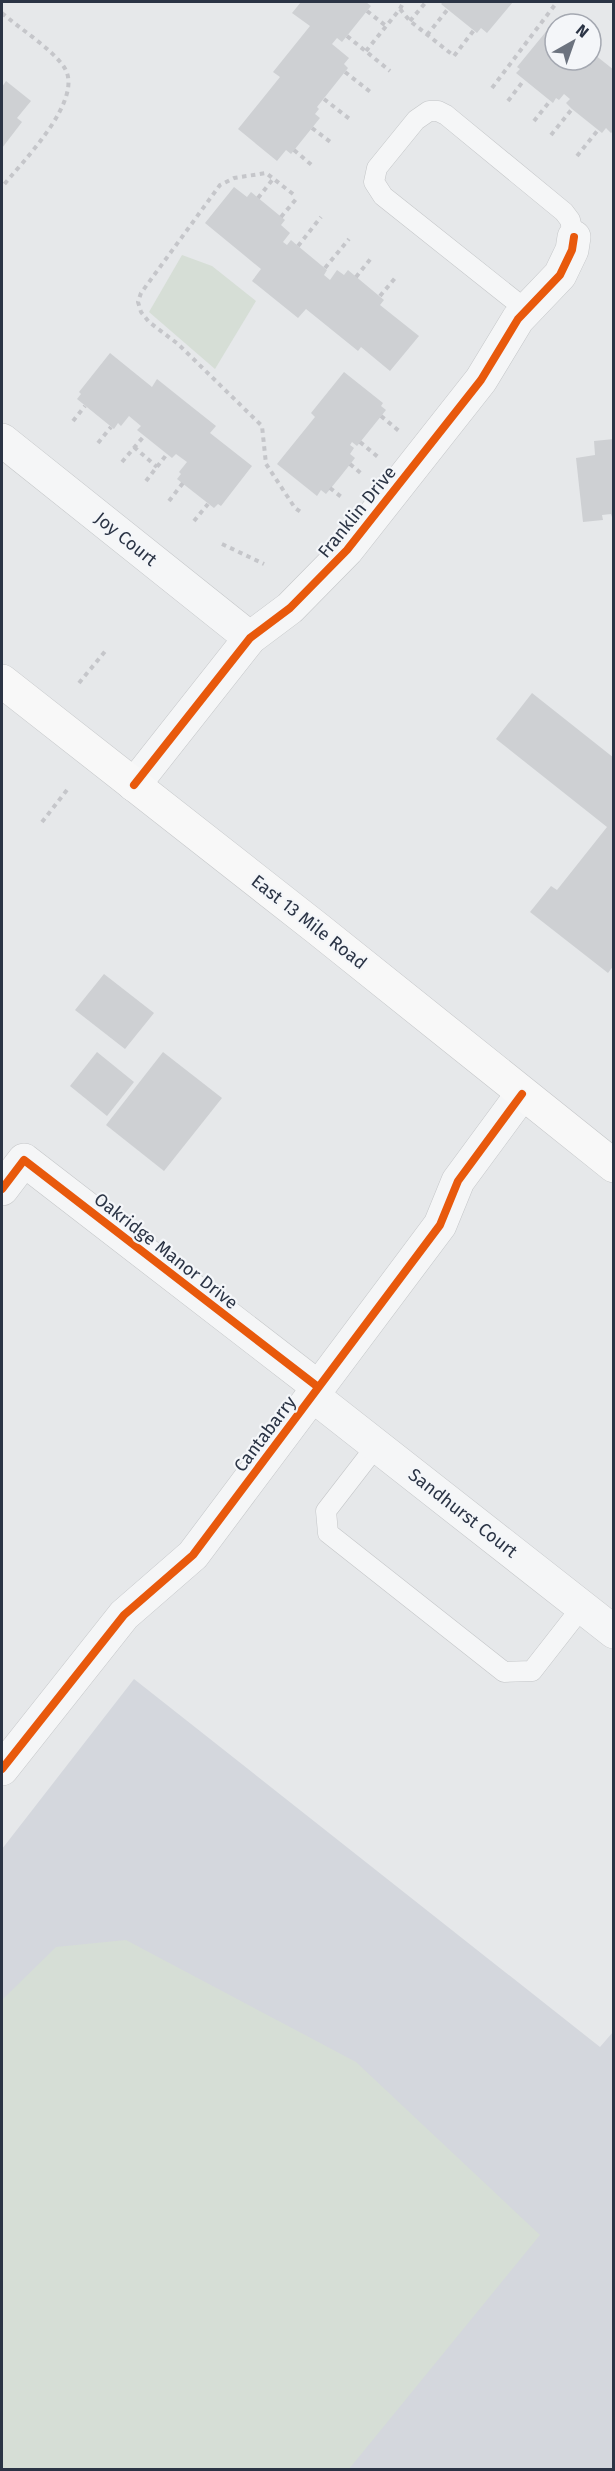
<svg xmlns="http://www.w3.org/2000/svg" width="615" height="2471" viewBox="0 0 615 2471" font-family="'Fira Sans',sans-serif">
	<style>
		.built { fill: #d4d7dd }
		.green { fill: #d6ded6 }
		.building { fill: #ced0d3 }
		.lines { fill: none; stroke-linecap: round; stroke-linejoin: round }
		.lane-casing { stroke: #c4c6c8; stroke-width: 21 }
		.street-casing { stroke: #c4c6c8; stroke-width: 34 }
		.secondary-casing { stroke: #c4c6c8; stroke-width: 34 }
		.path { stroke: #c5c6ca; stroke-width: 4; stroke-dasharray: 4.5 4.5; stroke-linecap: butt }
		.lane { stroke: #f5f6f7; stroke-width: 20 }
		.street { stroke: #f5f6f7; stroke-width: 33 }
		.secondary { stroke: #f8f8f8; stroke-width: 33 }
		.cycleway-casing { stroke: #f4f6f9; stroke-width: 11 }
		.cycleway { stroke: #e8590c; stroke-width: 8 }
		.labels { text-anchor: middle; stroke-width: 4.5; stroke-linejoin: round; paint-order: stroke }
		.street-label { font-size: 18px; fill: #2b3445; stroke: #f4f6f9 }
	</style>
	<rect width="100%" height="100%" fill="#e6e8ea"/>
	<path class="built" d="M134 1679 600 2047 613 2032V2469H2V1849Z"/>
	<g class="green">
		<path d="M182 255 212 266 256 301 215 369 149 312Z"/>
		<path d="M126 1940 356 2062 540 2235 349 2469H2V2000L56 1947Z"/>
	</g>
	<g class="building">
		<path d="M301 2H366L371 6 342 42 337 38 332 44 349 58 344 64 348 68 317 107 319 109 315 114 320 118 291 154 286 150 277 161 238 129 280 77 273 72 310 26 292 13Z"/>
		<path d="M443 2H513L487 33 481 28 477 33 441 4Z"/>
		<path d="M549 28 555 32V60L591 61 595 55 614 70V130L611 133 606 128 602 133 572 109 566 103 570 99 564 94 559 100 556 98 553 103 516 73 520 69 517 67Z"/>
		<path d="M6 81 31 101 17 118 22 122 2 148V87Z"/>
		<path d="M234 187 247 197 251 192 285 220 281 225 290 233 283 242 287 245 291 240 298 246 327 270 324 275 330 280 337 270 344 275 348 270 384 300 380 305 419 336 390 371 361 347 358 351 306 309 298 318 252 281 261 269 205 223Z"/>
		<path d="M110 353 152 387 157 379 187 403 216 426 210 433 252 466 221 506 218 504 214 508 177 479 181 474 179 472 187 462 176 454 172 458 137 430 141 426 129 416 121 426 118 423 114 429 77 399 81 394 79 392Z"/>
		<path d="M344 372 383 403 381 406 386 410 357 446 352 442 350 445 354 448 350 454 355 458 340 477 326 494 321 490 317 496 277 464 315 417 311 413Z"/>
		<path d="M614 439V523L611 514 602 515 603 520 583 522 576 458 595 455 594 441Z"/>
		<path d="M532 693 614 758V965L608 973 530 912 551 886 557 890 607 827 496 739Z"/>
		<path d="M104 974 154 1013 125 1049 75 1010Z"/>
		<path d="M97 1052 134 1082 107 1116 70 1086Z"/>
		<path d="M163 1052 222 1098 164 1171 106 1125Z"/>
	</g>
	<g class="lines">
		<defs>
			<g id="lane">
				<path d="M525 309 383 196 374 182 377 168 416 120 429 111H438L446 115 564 212 570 220 574 237"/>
				<path d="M377 1445 326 1511 328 1533 504 1672 532 1671 582 1607"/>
			</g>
			<g id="street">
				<path d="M2 440 250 638"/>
				<path d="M134 785 250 638 290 608 347 550 481 380 518 319 560 275 572 250 574 237"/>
				<path d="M2 1189 24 1160 318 1387"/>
				<path d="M312 1395 614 1632"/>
				<path d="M2 1769 124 1615 193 1555 440 1225 458 1181 522 1094"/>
			</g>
			<path id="secondary" d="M2 681 318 929 614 1166"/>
		</defs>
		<use href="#lane" class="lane-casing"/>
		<use href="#street" class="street-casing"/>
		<use href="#secondary" class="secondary-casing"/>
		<g class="path">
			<path d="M400 9 410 21 454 56 474 30"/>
			<path d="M367 11 386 26"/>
			<path d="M2 13C20 29 51 48 64 67 86 99 21 163 2 187"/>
			<path d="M410 21 426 2"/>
			<path d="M427 35 448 9"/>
			<path d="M347 36 390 71"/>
			<path d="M366 51 400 9 402 5 399 2"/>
			<path d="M345 72 373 94"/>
			<path d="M492 88 557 2"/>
			<path d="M324 99 351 120"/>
			<path d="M508 101 524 80"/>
			<path d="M534 121 550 101"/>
			<path d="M312 128 333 144"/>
			<path d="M551 135 572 109"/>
			<path d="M294 150 314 167"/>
			<path d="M577 156 598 130"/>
			<path d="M293 194 266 173 234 178 220 185 141 293 138 302 141 312 149 322 178 344 262 426 266 464 295 508 302 513"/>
			<path d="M258 198 273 179"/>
			<path d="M281 217 297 198"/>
			<path d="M298 246 321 217"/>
			<path d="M325 268 349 239"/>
			<path d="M356 277 372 257"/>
			<path d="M380 296 396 277"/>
			<path d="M381 416 399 431"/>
			<path d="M73 421 85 406"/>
			<path d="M360 442 378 457"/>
			<path d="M98 443 111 427"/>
			<path d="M134 447 157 467"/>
			<path d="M122 462 144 436"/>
			<path d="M350 464 363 475"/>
			<path d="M146 481 167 454"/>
			<path d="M330 488 344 499"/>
			<path d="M169 501 183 483"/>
			<path d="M194 521 208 504"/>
			<path d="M222 544 264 564"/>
			<path d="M79 683 107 649"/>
			<path d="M42 822 67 790"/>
		</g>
		<use href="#lane" class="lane"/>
		<use href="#street" class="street"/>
		<use href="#secondary" class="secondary"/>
		<defs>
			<g id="cycleway">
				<path d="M134 785 250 638 290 608 347 550 481 380 518 319 560 275 572 250 574 237"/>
				<path d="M2 1189 24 1160 318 1387"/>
				<path d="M2 1769 124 1615 193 1555 440 1225 458 1181 522 1094"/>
			</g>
		</defs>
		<use href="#cycleway" class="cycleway-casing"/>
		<use href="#cycleway" class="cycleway"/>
	</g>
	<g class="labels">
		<g class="street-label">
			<text transform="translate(357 512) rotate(-51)" y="6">Franklin Drive</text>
			<text transform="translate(126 539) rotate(39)" y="6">Joy Court</text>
			<text transform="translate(309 922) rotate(38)" y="6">East 13 Mile Road</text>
			<text transform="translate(166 1251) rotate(38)" y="6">Oakridge Manor Drive</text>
			<text transform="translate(265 1434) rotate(-53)" y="6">Cantabarry</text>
			<text transform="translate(463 1513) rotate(38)" y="6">Sandhurst Court</text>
		</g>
	</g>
	<rect width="615" height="2471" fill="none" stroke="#2b3445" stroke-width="6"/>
	<g transform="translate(573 42) rotate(40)"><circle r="28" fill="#f4f6f9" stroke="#a4a8b1" stroke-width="1.5"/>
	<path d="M0-4.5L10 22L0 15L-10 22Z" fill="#6c737f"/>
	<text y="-9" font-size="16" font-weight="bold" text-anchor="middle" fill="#2b3445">N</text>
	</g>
</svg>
